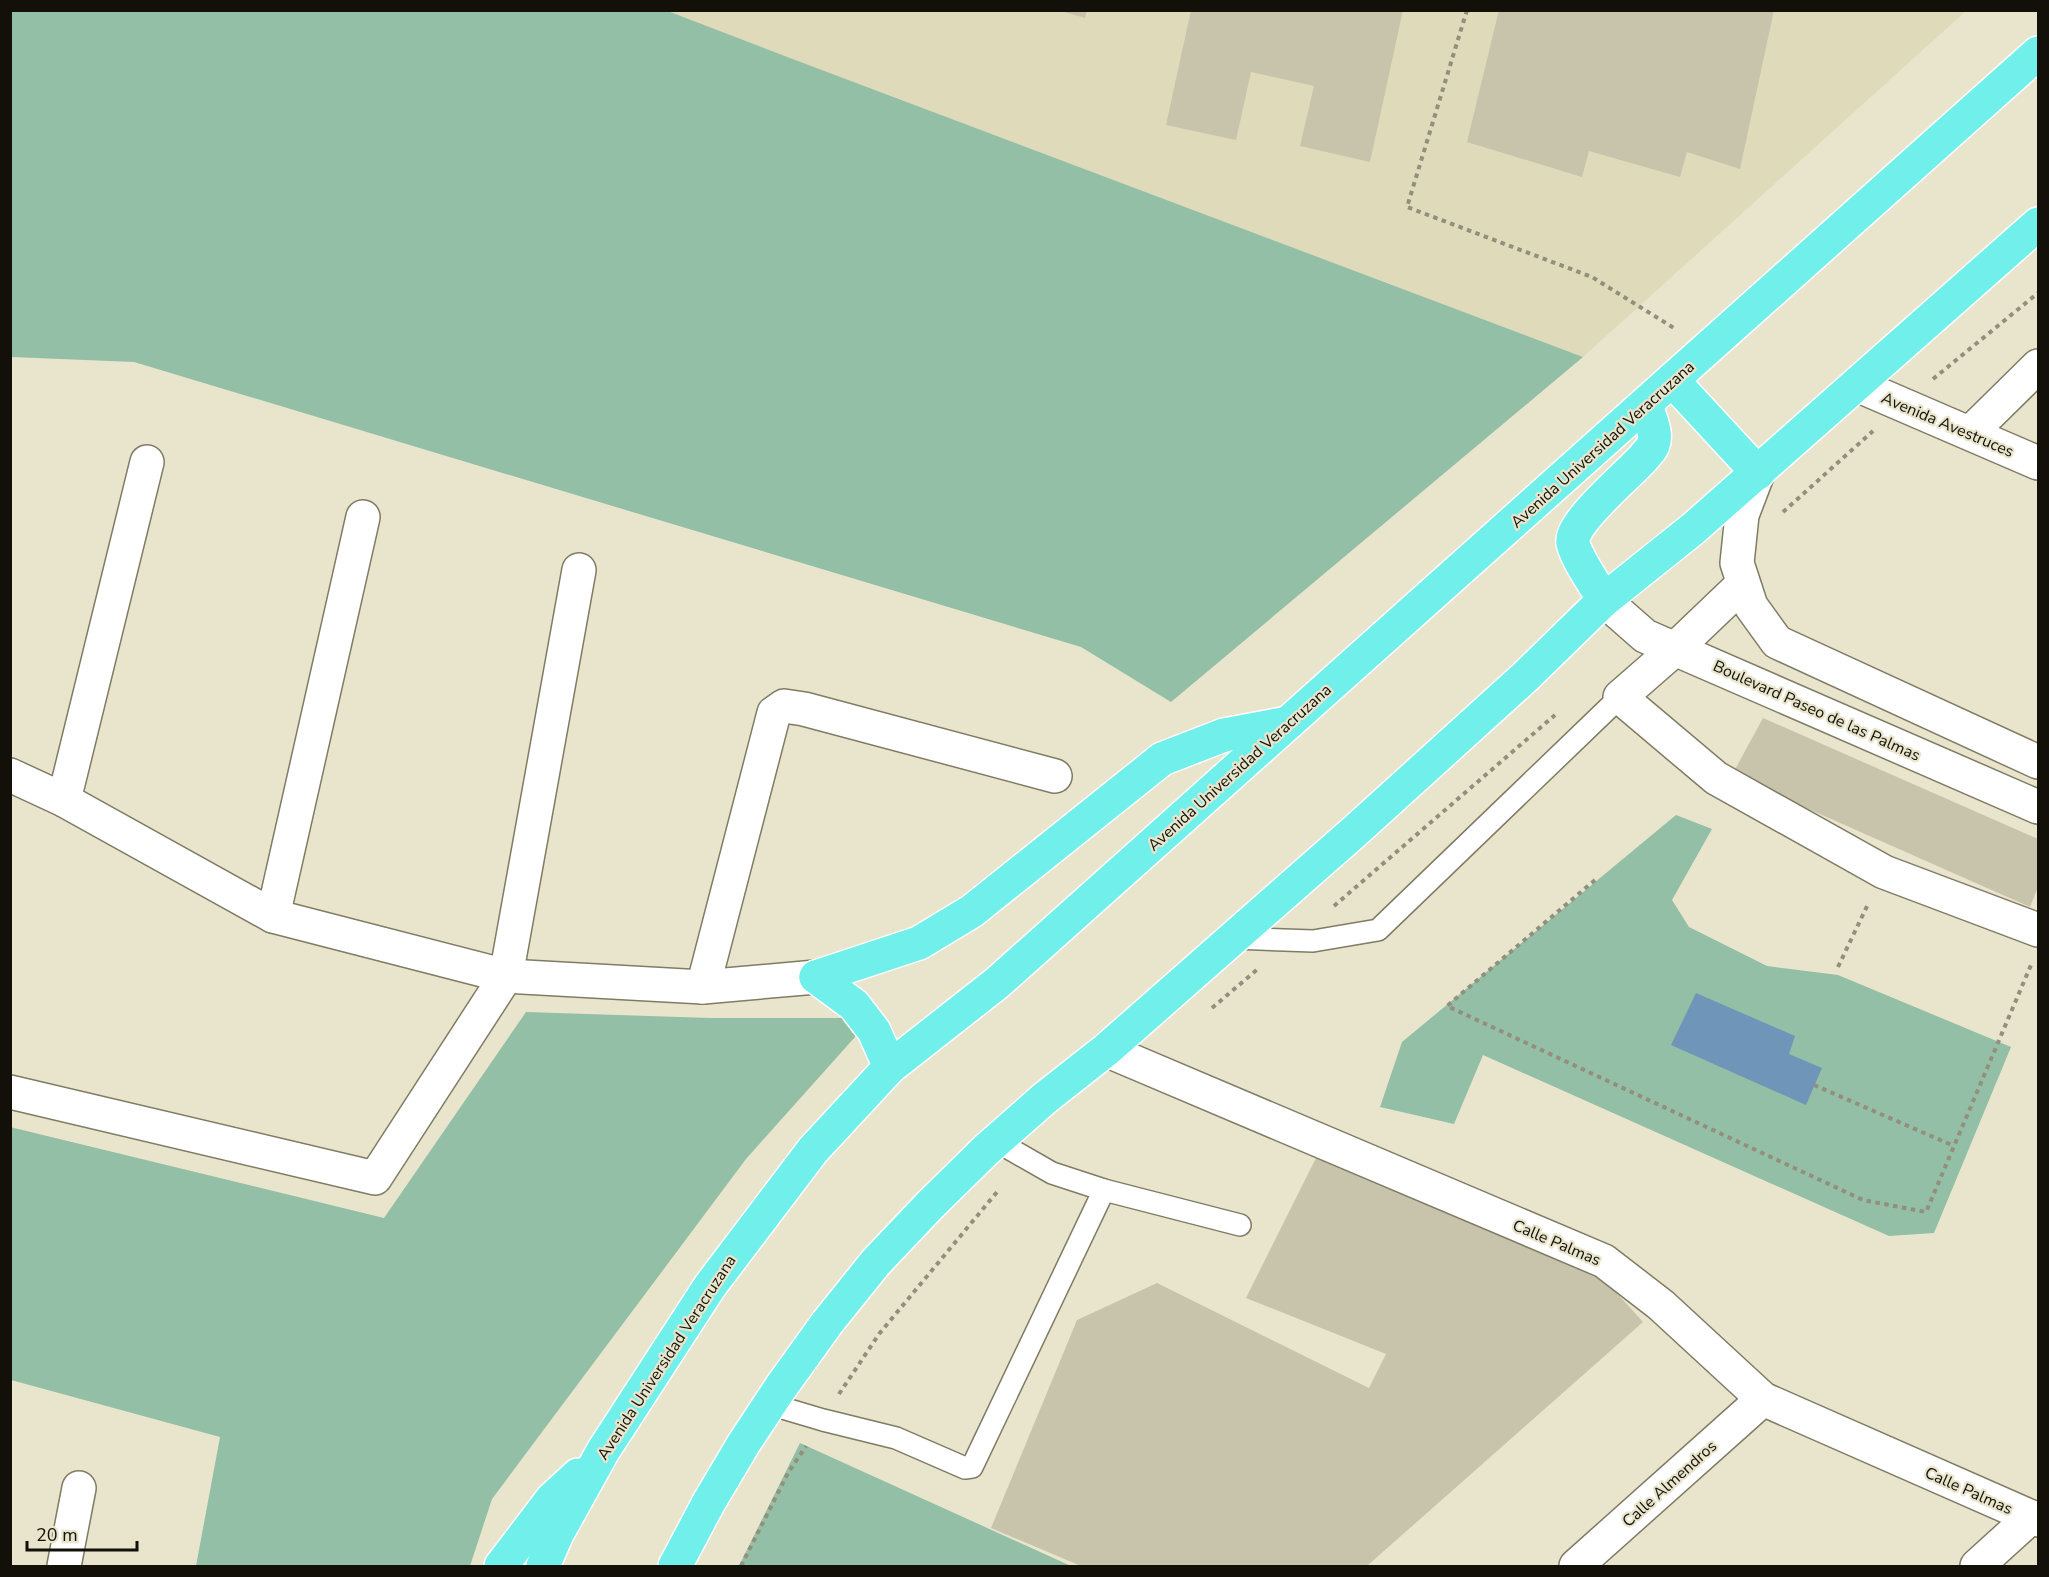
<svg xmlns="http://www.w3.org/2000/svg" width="2049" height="1577" viewBox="0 0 2049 1577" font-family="'Nunito Sans',sans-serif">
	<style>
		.built { fill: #dfdaba }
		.green { fill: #93bfa6 }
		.water { fill: #6f96b8 }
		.building { fill: #c8c4ac }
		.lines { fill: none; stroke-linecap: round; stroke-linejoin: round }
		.service-casing { stroke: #7f7b65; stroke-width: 24 }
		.minor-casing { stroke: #7f7b65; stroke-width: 36 }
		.primary-casing { stroke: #fff; stroke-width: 36 }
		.path { stroke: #928f7d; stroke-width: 4; stroke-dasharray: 4.5 4.5; stroke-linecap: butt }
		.service { stroke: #fff; stroke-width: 21 }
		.minor { stroke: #fff; stroke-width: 33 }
		.primary { stroke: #70efeb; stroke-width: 33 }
		.labels { text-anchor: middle; stroke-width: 4.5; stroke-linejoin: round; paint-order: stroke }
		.street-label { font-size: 16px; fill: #121008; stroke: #e9e5cc }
	</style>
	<rect width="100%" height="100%" fill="#e9e5cc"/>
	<path class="built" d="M665 11H1966L1583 357Z"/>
	<g class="green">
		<path d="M665 10 790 58 1583 357 1171 702 1081 647 134 362 11 357V11Z"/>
		<path d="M1676 815 1712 829 1672 900 1689 927 1767 966 1838 975 2011 1047 1934 1233 1889 1236 1483 1055 1454 1124 1380 1107 1402 1042Z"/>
		<path d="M526 1012 711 1018H872L746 1159 492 1499 470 1566H196L220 1437 11 1380 10 1127 384 1218Z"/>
		<path d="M800 1443 1071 1566H739Z"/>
	</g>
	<path class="water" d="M1696 993 1795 1036 1789 1054 1822 1068 1806 1105 1671 1045Z"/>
	<g class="building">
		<path d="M1057 10H1087L1085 18Z"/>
		<path d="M1191 10H1403L1370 162 1300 146 1314 86 1251 72 1236 140 1166 125Z"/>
		<path d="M1499 10H1774L1740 169 1687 152 1680 177 1589 151 1582 177 1467 142Z"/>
		<path d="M1763 718 2038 839V887L2030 907 1732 775Z"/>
		<path d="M1321 1148 1595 1269 1643 1322 1367 1566H1081L991 1528 1077 1320 1157 1283 1369 1388 1386 1354 1246 1298Z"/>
	</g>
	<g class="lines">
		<defs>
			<g id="service">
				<path d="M1233 938 1313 941 1378 930 1620 697"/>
				<path d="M996 1141 1052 1173 1104 1190 1240 1225"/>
				<path d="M769 1404 823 1420 896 1438 965 1468 972 1467 1104 1190"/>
			</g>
			<g id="minor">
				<path d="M1857 385 2038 463"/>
				<path d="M1970 433 2038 366"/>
				<path d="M1758 473 1742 515 1737 563 1751 606 1777 642 2038 762"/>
				<path d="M1743 584 1675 649 1620 697 1716 778 1884 872 2038 930"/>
				<path d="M1604 600 1645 636 2038 807"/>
				<path d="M10 775 64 800 273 916 506 976 703 987 816 977"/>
				<path d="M64 800 147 462"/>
				<path d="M273 916 363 517"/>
				<path d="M703 987 774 713 784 706 804 709 1055 776"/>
				<path d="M1106 1050 1604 1261 1661 1305 1763 1399 2038 1520"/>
				<path d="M10 1092 375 1178 506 976 579 570"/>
				<path d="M64 1566 79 1488"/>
				<path d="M1576 1566 1763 1399"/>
				<path d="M1977 1566 2031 1517"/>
			</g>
			<g id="primary">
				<path d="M1672 380 1758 473"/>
				<path d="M1604 600C1596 586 1576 558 1573 543 1569 523 1631 473 1645 456 1647 453 1652 449 1653 445 1658 433 1649 417 1646 405"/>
				<path d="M816 977 919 943 972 911 1162 759 1224 735 1288 723"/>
				<path d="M816 977 854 1005 874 1031 890 1067"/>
				<path d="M501 1566 552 1499 578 1475"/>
				<path d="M543 1566 557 1534 603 1451 710 1286 813 1150 890 1067 997 983 2038 53"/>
				<path d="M675 1566 709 1502 744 1443 781 1387 827 1323 876 1262 930 1205 986 1150 1045 1098 1106 1050 1354 832 1525 677 1604 600 1694 528 2038 224"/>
			</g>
		</defs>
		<use href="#service" class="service-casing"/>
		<use href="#minor" class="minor-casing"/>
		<use href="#primary" class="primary-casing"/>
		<g class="path">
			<path d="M1467 10 1407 207 1592 277 1677 330"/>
			<path d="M1933 379 2038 293"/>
			<path d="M1783 512 1873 431"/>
			<path d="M1595 880 1447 1006 1863 1200 1926 1212 2031 965"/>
			<path d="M1334 906 1555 715"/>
			<path d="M1838 967 1869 902"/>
			<path d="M1212 1008 1259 968"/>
			<path d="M1814 1085 1954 1146"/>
			<path d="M839 1394 879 1334 997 1192"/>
			<path d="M741 1566 788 1473 806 1446"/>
		</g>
		<use href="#service" class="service"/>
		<use href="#minor" class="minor"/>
		<use href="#primary" class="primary"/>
	</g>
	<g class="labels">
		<g class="street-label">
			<text transform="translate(1948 424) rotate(23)" y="6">Avenida Avestruces</text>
			<text transform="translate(1602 444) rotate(-42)" y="6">Avenida Universidad Veracruzana</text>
			<text transform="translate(1817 710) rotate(24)" y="6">Boulevard Paseo de las Palmas</text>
			<text transform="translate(1239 767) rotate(-42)" y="6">Avenida Universidad Veracruzana</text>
			<text transform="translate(1557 1242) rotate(23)" y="6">Calle Palmas</text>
			<text transform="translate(666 1357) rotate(-57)" y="6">Avenida Universidad Veracruzana</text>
			<text transform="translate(1669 1483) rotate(-42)" y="6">Calle Almendros</text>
			<text transform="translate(1969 1490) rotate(24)" y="6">Calle Palmas</text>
		</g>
	</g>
	<rect width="2049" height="1577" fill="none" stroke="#121008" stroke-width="24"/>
	<path d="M27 1541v9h110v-9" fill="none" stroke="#121008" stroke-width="3"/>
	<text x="36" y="1541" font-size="18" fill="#121008" stroke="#e9e5cc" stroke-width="4.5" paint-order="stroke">20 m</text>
</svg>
